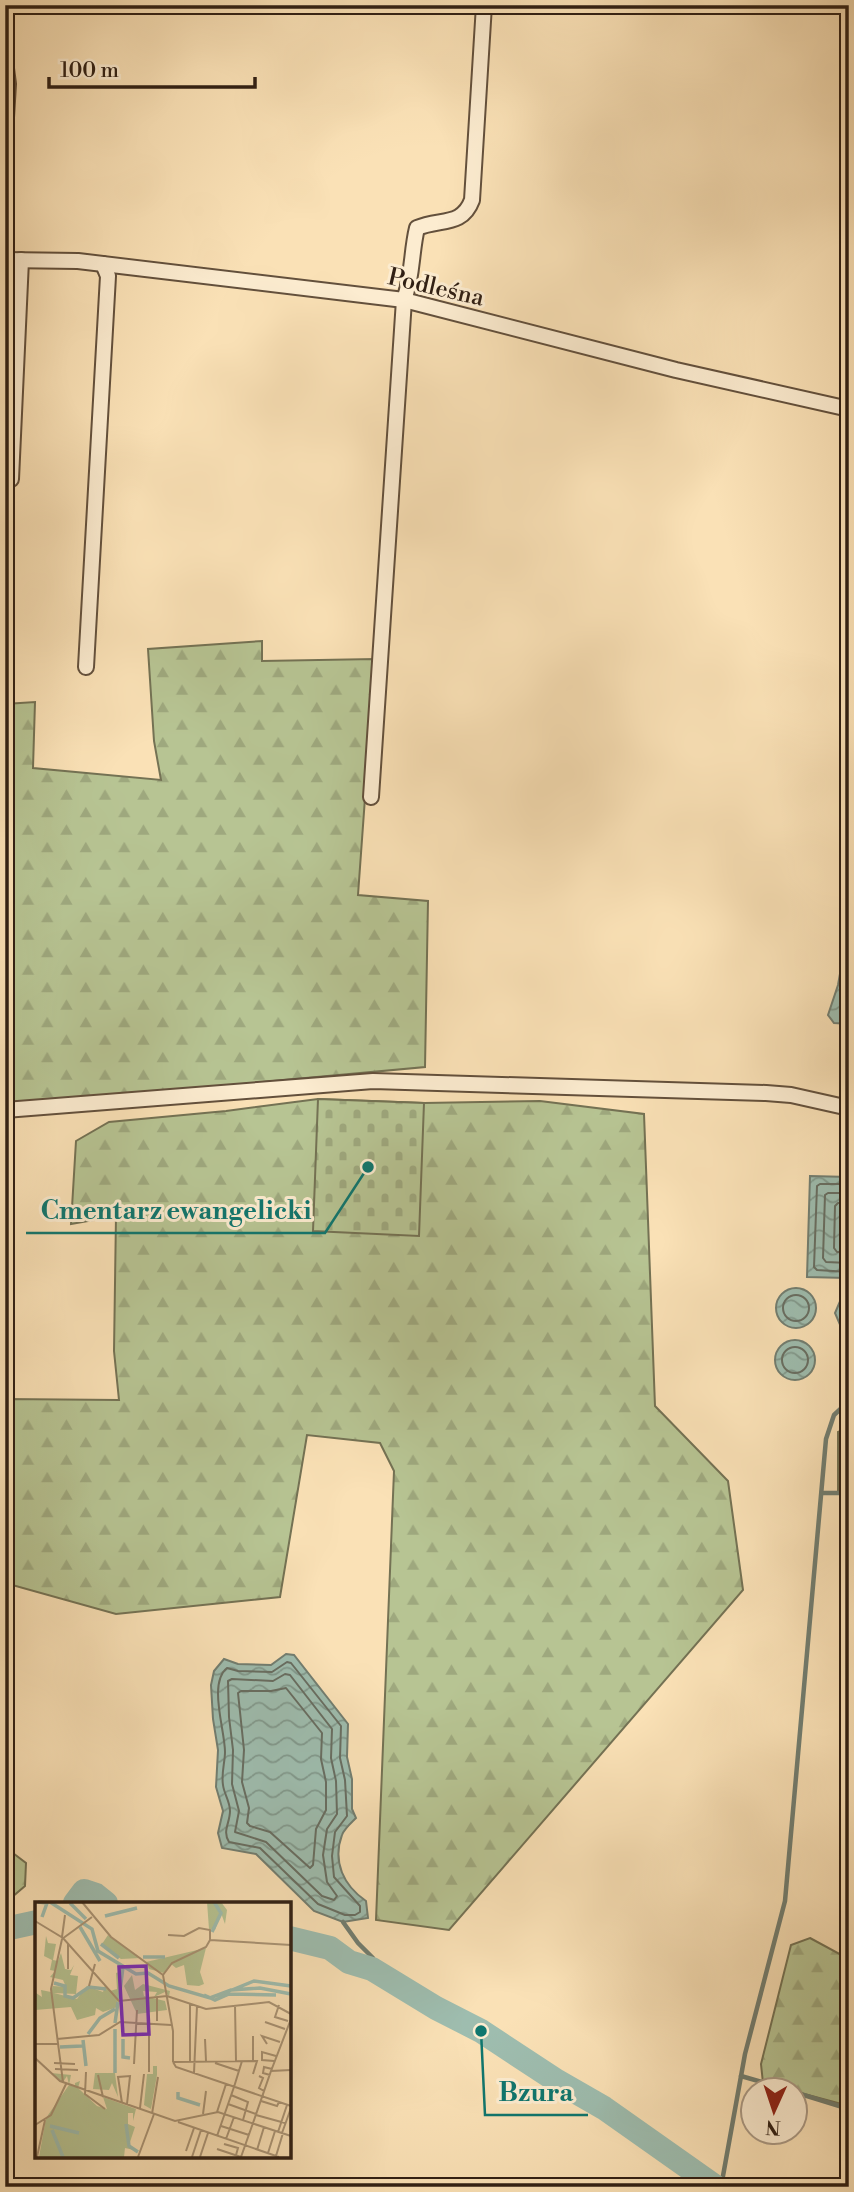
<svg xmlns="http://www.w3.org/2000/svg" width="854" height="2192" viewBox="0 0 854 2192" font-family="'Libre Bodoni',serif">
	<style>
		.forest { fill: url(#forest-firs); stroke: #747254; stroke-width: 2 }
		.cemetery { fill: url(#cemetery-stones); stroke: #747254; stroke-width: 2 }
		.water { fill: url(#water-waves); stroke: #727e71; stroke-width: 2 }
		.lines { fill: none; stroke-linecap: round; stroke-linejoin: round }
		.shore { stroke: #686e62; stroke-width: 2 }
		.stream { stroke: #727e71; stroke-width: 4.5 }
		.river { stroke: #9ebdaf; stroke-width: 24 }
		.minor-casing { stroke: #63503c; stroke-width: 18 }
		.minor { stroke: #fcecd0; stroke-width: 14 }
		.labels { text-anchor: middle; stroke-width: 6; stroke-linejoin: round; paint-order: stroke }
		.street-label { font-size: 24px; fill: #312014; stroke: #fcecd0 }
		.inset-river { fill: none; stroke: #9ebdaf; stroke-width: 3.5 }
		.inset-road { fill: none; stroke: #aa9475; stroke-width: 2 }
		.view { fill: #7b2cbf; fill-opacity: 0.15; stroke: #7b2cbf; stroke-width: 3.5 }
		.inset-edge { fill: none; stroke: #312014; stroke-width: 3.5 }
		.leader { fill: none; stroke: #0f766e; stroke-width: 2.5 }
		.callout-dot { fill: #0f766e; stroke: #fcecd0; stroke-width: 2.5 }
		.callout-label { font-size: 26px; text-anchor: middle; font-weight: bold; fill: #0f766e; stroke: #fcecd0; stroke-width: 6; stroke-linejoin: round; paint-order: stroke }
	</style>
	<defs>
		<pattern id="forest-firs" width="22" height="20" patternUnits="userSpaceOnUse" patternTransform="scale(1.75)"><rect width="22" height="20" fill="#b7c493"/><path d="M5 1l3.5 6h-7zM16 11l3.5 6h-7z" fill="#9ea87e"/></pattern>
		<pattern id="cemetery-stones" width="16" height="16" patternUnits="userSpaceOnUse" patternTransform="scale(1.75)"><rect width="16" height="16" fill="#b7c493"/><path d="M2 7V4a2 2 0 0 1 4 0v3zM10 15v-3a2 2 0 0 1 4 0v3z" fill="#9ea87e"/></pattern>
		<pattern id="water-waves" width="16" height="10" patternUnits="userSpaceOnUse" patternTransform="scale(1.75)"><rect width="16" height="10" fill="#9ebdaf"/><path d="M0 5q4-4 8 0t8 0" fill="none" stroke="#81998d"/></pattern>
	</defs>
	<rect width="100%" height="100%" fill="#fae1b6"/>
	<filter id="stains"><feTurbulence type="fractalNoise" baseFrequency=".00286" numOctaves="4"/><feColorMatrix values="0 0 0 0 .2 0 0 0 0 .09 0 0 0 0 .02 0 0 0 .5 -.17"/></filter>
	<radialGradient id="worn" r=".72"><stop offset=".6" stop-color="#630" stop-opacity="0"/><stop offset="1" stop-color="#630" stop-opacity=".3"/></radialGradient>
	<g class="forest">
		<path d="M262 641V661L375 659 358 895 428 901 425 1067 5 1106V704L35 702 33 768 161 780 154 741 148 649Z"/>
		<path d="M318 1099 424 1103 540 1101 644 1114 655 1406 728 1481 743 1590 449 1930 376 1920 394 1471 380 1443 307 1435 280 1597 116 1614 5 1583V1399L119 1400 114 1351 116 1216 71 1224 76 1141 109 1122 226 1111Z"/>
		<path d="M849 1428V1493H838V1432Z"/>
		<path d="M5 1847 26 1863 25 1886 5 1903Z"/>
		<path d="M810 1938 849 1959V2106L763 2083 761 2064 791 1945Z"/>
	</g>
	<path class="cemetery" d="M318 1099 424 1103 419 1236 313 1231Z"/>
	<g class="water">
		<path d="M849 877V1024L834 1023 828 1015 838 985 843 957 842 913Z"/>
		<path d="M810 1176 849 1177 847 1278 807 1277Z"/>
		<circle cx="796" cy="1308" r="20"/>
		<path d="M849 1294V1331L841 1327 835 1313 841 1299Z"/>
		<circle cx="795" cy="1360" r="20"/>
		<path d="M286 1654 294 1655 348 1724 347 1757 352 1779V1809L356 1818C351 1823 344 1829 342 1835 332 1862 344 1886 366 1901L368 1918 343 1922 314 1911 256 1854 222 1848 218 1833 223 1811 216 1787 218 1750 213 1719 211 1685 214 1671 224 1659 238 1664 271 1665Z"/>
	</g>
	<g class="lines">
		<g class="shore">
			<path d="M849 1184H820L817 1186 814 1267 817 1270 849 1272"/>
			<path d="M849 1193H828L825 1195 823 1258 826 1262 849 1263"/>
			<path d="M849 1203H838L835 1206 834 1248 837 1252H849"/>
			<circle cx="796" cy="1308" r="13"/>
			<circle cx="795" cy="1360" r="13"/>
			<path d="M287 1662 291 1663 341 1726 340 1758 345 1780 347 1816 335 1832 332 1856 334 1877 360 1906V1912L355 1915H345L318 1904 260 1848 229 1842C222 1831 230 1823 230 1811 230 1801 224 1794 223 1785 221 1774 225 1762 225 1752 225 1730 208 1683 227 1668L238 1671 272 1672Z"/>
			<path d="M285 1674 290 1675 332 1729 331 1758 336 1781 337 1814 327 1829 323 1855 327 1882 337 1896 334 1900 322 1896 266 1842 235 1832 239 1811 232 1784 233 1750 229 1717 228 1681 232 1679 273 1681Z"/>
			<path d="M286 1688 322 1733 321 1759 326 1782V1810L316 1829 313 1865 310 1868 270 1832 250 1826 247 1823 249 1808 242 1782 244 1750 238 1693 241 1691H271Z"/>
		</g>
		<g class="stream">
			<path d="M849 71 847 83 849 87"/>
			<path d="M822 1493H849"/>
			<path d="M343 1922 358 1943 373 1958 372 1969"/>
			<path d="M741 2076 789 2090"/>
			<path d="M794 2092 849 2109"/>
			<path d="M721 2187 745 2054 785 1901 826 1439 834 1415 849 1401"/>
		</g>
		<g class="river">
			<path d="M75 1903 84 1891 96 1895 106 1903"/>
			<path d="M5 1929 37 1922"/>
			<path d="M289 1938 330 1948 349 1962 372 1969 436 2008 481 2031 557 2081 604 2108 716 2187"/>
		</g>
		<defs>
			<g id="minor">
				<path d="M5 61 8 84 5 134"/>
				<path d="M5 260 78 261 404 300 676 370 849 409"/>
				<path d="M11 479 21 260"/>
				<path d="M86 667 108 276 103 264"/>
				<path d="M371 797 404 300C413 276 411 252 417 228 440 218 462 227 472 200L484 5"/>
				<path d="M5 1110 373 1081 766 1093 791 1095 849 1108"/>
			</g>
		</defs>
		<use href="#minor" class="minor-casing"/>
		<use href="#minor" class="minor"/>
	</g>
	<g class="labels">
		<g class="street-label">
			<text transform="translate(436 287) rotate(13)" y="8">Podleśna</text>
		</g>
	</g>
	<g transform="translate(35 1902)">
		<rect width="256" height="256" fill="#fae1b6"/>
		<path d="M73 33 106 56 86 57 77 51 67 42ZM118 164H122V173L116 207 109 203 112 172H118Z" fill="#b7c493"/>
		<path d="M172 0H186L192 8 190 22 186 11 180 28 174 27ZM11 34 13 41 21 42 18 58 23 59 26 51 30 67 36 68 39 63 35 73 43 74 41 92 19 91 42 97 52 84 68 90 70 83 75 89 82 87 81 71 87 69 82 105 68 110 61 106 60 113 42 118 36 105 0 108 1 91 7 95 6 88 16 90 18 84 31 85 28 78 15 75 20 69 15 68 17 58 9 54ZM171 46 165 70 169 82 164 84 152 83 149 63 141 66 136 62 129 71 114 67 111 60ZM97 73 100 88 108 82 135 89 134 94 130 90 119 95 122 90 108 89 109 94 130 99 132 108 102 112 89 84ZM16 171 36 173 34 183 40 185V181L45 179 43 186 62 204 72 207 68 195 101 207 98 219V211H93V222L100 225 94 243 99 248 90 246 89 255H4L11 216 34 183 32 174 28 180ZM60 171H80L83 195 77 181 74 188 58 187Z" fill="#b7c493"/>
		<path class="inset-river" d="M3 0 12 1 7 15M15 0 57 27 63 49 101 72 113 71 134 84 175 96 196 88 225 86 256 92M35 1 51 17M70 14 102 6M45 25 65 59M177 30 186 11 179 0M66 42 84 56M108 55H130M19 81 30 84V94L38 96 54 85 71 87M197 88 219 79 256 84M169 93 180 98 194 92 241 93M84 97 88 65M80 121 83 100M53 132 65 116 80 107M88 137V155L95 156M48 138 51 164M25 145 47 144M80 171V127M143 190V196L165 203M91 222 94 244 103 250M15 224 44 231M17 228 28 255"/>
		<path class="inset-road" d="M47 0 76 35 128 73 138 129V160M0 19 28 36 84 99 132 94 171 107 234 100 256 112M133 33 149 34 164 26 175 28V38M27 35 30 13M175 38 256 43M33 67V42M128 73 137 61 171 45 175 38M54 84 60 62M200 103 201 159M244 103 240 115 253 119M122 119V96M230 120 250 127M114 124V170M218 134V159M22 137 64 133 85 120 136 123M170 137 171 159M0 142H23M232 142 227 134 245 140M0 156 25 179 140 219 183 210 256 234M155 159V102M239 159 227 158V150L241 154M138 160 141 165 256 204M138 160 222 159 218 172M19 161 40 162M180 161 204 169M99 162 102 108M20 167 43 168M236 169 256 117M51 170 50 192 70 207M159 171 162 104M63 173 68 195M235 173 228 171 229 165 237 167M224 174 228 176 224 186 229 189M28 180 16 87 27 37 57 15M199 185 207 159M196 193 213 200 208 218M226 199 242 204 244 200M87 201 83 175 95 174 92 202M193 202 221 212M105 206 109 172M182 210 191 182M117 212 123 175M168 212 171 189M221 213 250 221M143 220 244 255M218 221 236 169 256 168M0 223 16 213 31 182M186 224 214 233M243 230 252 203M247 231 256 206M182 234 199 185M191 237 199 215M189 242 203 246 201 253M182 247 206 255M222 248 229 225M151 249 159 226M233 251 240 229M241 254 248 231M2 255 10 218M103 255 119 212M157 255 166 228M165 255 173 231M206 255 218 221"/>
		<path class="view" d="M111 64 114 132 88 133 84 65Z"/>
		<rect width="256" height="256" class="inset-edge"/>
	</g>
	<path class="leader" d="M368 1167L325 1233H26M481 2031L485 2115H588"/>
	<g class="callout-dot">
		<circle cx="368" cy="1167" r="7"/>
		<circle cx="481" cy="2031" r="7"/>
	</g>
	<g class="callout-label">
		<text x="176" y="1219">Cmentarz ewangelicki</text>
		<text x="536" y="2101">Bzura</text>
	</g>
	<rect width="854" height="2192" fill="none" stroke="#fae1b6" stroke-width="28"/>
	<rect x="7" y="7" width="840" height="2178" fill="none" stroke="#312014" stroke-width="3.5"/>
	<rect x="14" y="14" width="826" height="2164" fill="none" stroke="#312014" stroke-width="2"/>
	<g transform="translate(774 2111) rotate(183)"><circle r="33" fill="#fcecd0" stroke="#ab9a85" stroke-width="2"/>
	<path d="M0-5L12 26L0 18L-12 26Z" fill="#8f2418"/>
	<text y="-10" font-size="19" font-weight="bold" text-anchor="middle" fill="#312014">N</text>
	</g>
	<path d="M49 77v10h206v-10" fill="none" stroke="#312014" stroke-width="3.5"/>
	<text x="60" y="77" font-size="21" fill="#312014" stroke="#fcecd0" stroke-width="5" paint-order="stroke">100 m</text>
	<rect width="100%" height="100%" filter="url(#stains)"/>
	<rect width="100%" height="100%" fill="url(#worn)"/>
</svg>
